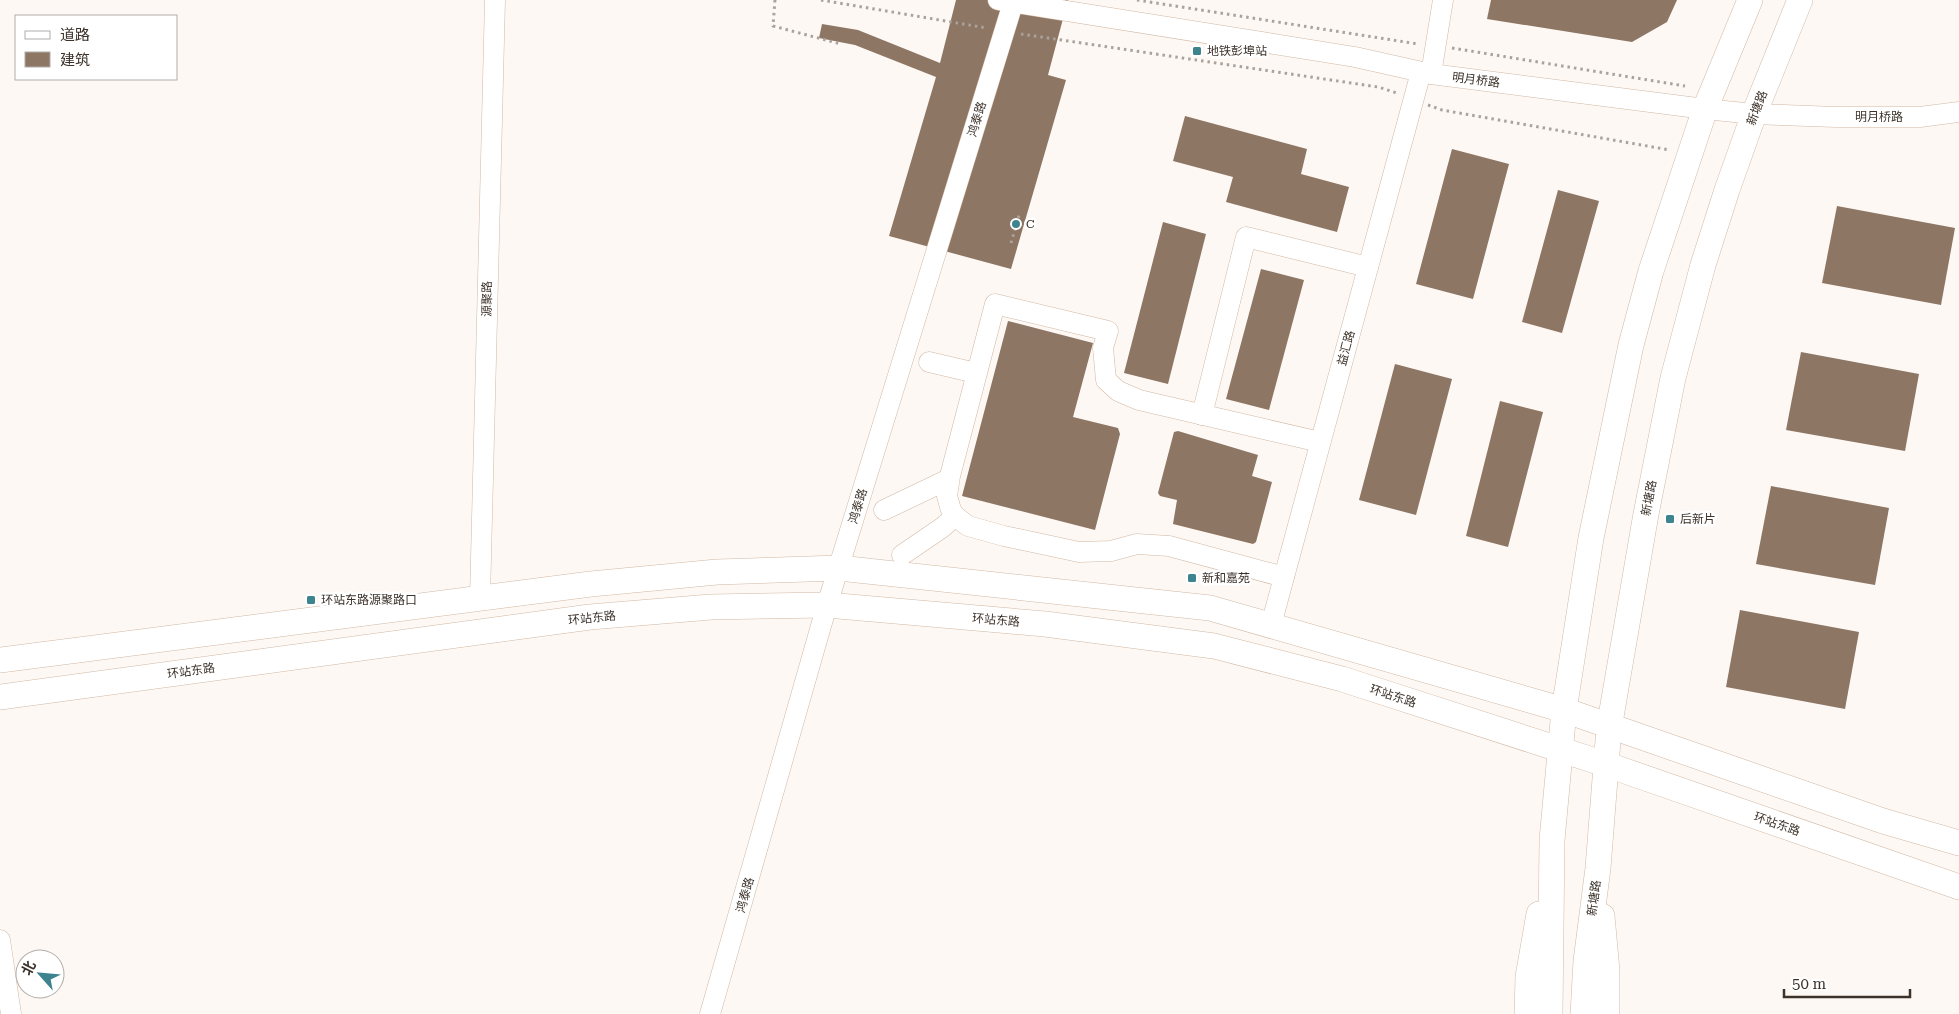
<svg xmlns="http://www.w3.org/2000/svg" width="1959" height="1014" viewBox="0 0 1959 1014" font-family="'Roboto Serif','Noto Sans SC',serif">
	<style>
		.building { fill: #8d7664 }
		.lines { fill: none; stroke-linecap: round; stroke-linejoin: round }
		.minor-casing { stroke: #d1b8a4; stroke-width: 21 }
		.major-casing { stroke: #d1b8a4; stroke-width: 26 }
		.path { stroke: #aaa29d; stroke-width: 3; stroke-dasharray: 2.5 4; stroke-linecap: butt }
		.minor { stroke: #fff; stroke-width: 20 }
		.major { stroke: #fff; stroke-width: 25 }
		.poi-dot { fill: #3e848f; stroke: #fff; stroke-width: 2 }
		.labels { text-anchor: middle; stroke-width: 5; stroke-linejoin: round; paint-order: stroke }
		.poi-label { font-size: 12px; fill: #3c322a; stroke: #fff; text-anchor: start }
		.street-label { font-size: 12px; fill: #3c322a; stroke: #fff }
	</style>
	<rect width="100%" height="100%" fill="#fef8f4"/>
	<g class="building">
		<path d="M956 0H1068L1048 75 1066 80 1011 269 889 236 936 77 855 45 819 38 822 24 858 30 940 63Z"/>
		<path d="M1491 0H1677L1667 22 1632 42 1487 19Z"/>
		<path d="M1185 116 1307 149 1301 174 1349 187 1337 232 1226 202 1233 177 1173 161Z"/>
		<path d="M1452 149 1509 164 1473 299 1416 284Z"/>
		<path d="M1558 190 1599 201 1562 333 1522 322Z"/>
		<path d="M1837 206 1955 228 1941 305 1822 283Z"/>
		<path d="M1163 222 1206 234 1168 384 1124 373Z"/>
		<path d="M1261 269 1304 280 1269 410 1226 399Z"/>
		<path d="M1008 321 1093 343 1073 417 1118 428 1120 434 1095 530 962 496Z"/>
		<path d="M1801 352 1919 374 1905 451 1786 430Z"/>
		<path d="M1395 364 1452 379 1416 515 1359 500Z"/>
		<path d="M1500 401 1543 412 1508 547 1466 536Z"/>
		<path d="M1178 431 1258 455 1252 476 1272 482 1256 542 1253 544 1173 524 1177 500 1160 496 1158 493 1174 432Z"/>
		<path d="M1771 486 1889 508 1875 585 1756 564Z"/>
		<path d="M1740 610 1859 632 1845 709 1726 687Z"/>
	</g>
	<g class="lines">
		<defs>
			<g id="minor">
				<path d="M998 0 1355 57 1431 74 1705 109 1754 114 1836 117H1920L1959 112"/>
				<path d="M1431 74 1443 0"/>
				<path d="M929 362 976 373"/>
				<path d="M1202 415 1246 237 1368 267"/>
				<path d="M884 510 949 479"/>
				<path d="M902 555 943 527 955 516"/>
				<path d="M1284 577 1169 546 1137 544 1111 551 1079 552 1004 536 968 526 955 516 951 510 947 496 950 476 995 304 1108 331 1103 348 1106 380 1118 391 1139 400 1320 442"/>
				<path d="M480 598 495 0"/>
				<path d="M1271 625 1421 72"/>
				<path d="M0 940 11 1014"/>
				<path d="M710 1014 827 605 1014 0"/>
			</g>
			<g id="major">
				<path d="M0 660 591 584 717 572 839 568 1210 608 1564 710 1883 821 1959 843"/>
				<path d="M0 697 590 617 711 607 827 605 1045 624 1214 646 1342 679 1605 764 1959 887"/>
				<path d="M1602 916 1607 971V1014"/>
				<path d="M1527 1014 1528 977 1539 914"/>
				<path d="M1550 1014 1552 840 1564 710 1591 538 1631 345 1651 271 1705 109 1750 0"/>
				<path d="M1583 1014 1586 961 1598 868 1609 728 1646 514 1673 378 1703 265 1727 190 1754 114 1800 0"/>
			</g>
		</defs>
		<use href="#minor" class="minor-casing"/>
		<use href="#major" class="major-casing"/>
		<g class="path">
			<path d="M775 0 773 26 841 44"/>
			<path d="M821 0 987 28"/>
			<path d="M1137 0 1418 44"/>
			<path d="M1021 34 1378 87 1397 93"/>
			<path d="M1452 48 1685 86"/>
			<path d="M1428 105 1442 110 1670 150"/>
			<path d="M1011 243 1020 212"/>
		</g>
		<use href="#minor" class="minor"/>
		<use href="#major" class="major"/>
	</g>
	<g class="poi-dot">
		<rect x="1192" y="46" width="10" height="10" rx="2.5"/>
		<circle cx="1016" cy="224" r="5"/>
		<rect x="1665" y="514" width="10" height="10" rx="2.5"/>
		<rect x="1187" y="573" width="10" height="10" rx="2.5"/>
		<rect x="306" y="595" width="10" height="10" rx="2.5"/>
	</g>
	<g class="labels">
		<g class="poi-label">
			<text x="1207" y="55">地铁彭埠站</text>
			<text x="1026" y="228">C</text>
			<text x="1680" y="523">后新片</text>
			<text x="1202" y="582">新和嘉苑</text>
			<text x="321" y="604">环站东路源聚路口</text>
		</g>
		<g class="street-label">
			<text transform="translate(1476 80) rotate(7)" y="4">明月桥路</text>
			<text transform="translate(1757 108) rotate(-69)" y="4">新塘路</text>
			<text x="1879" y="121">明月桥路</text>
			<text transform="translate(977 119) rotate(-73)" y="4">鸿泰路</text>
			<text transform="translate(487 299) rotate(-89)" y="4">源聚路</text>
			<text transform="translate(1346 348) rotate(-75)" y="4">益汇路</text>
			<text transform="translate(1649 498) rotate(-79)" y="4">新塘路</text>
			<text transform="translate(858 506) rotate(-73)" y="4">鸿泰路</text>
			<text transform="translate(592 618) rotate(-6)" y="4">环站东路</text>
			<text transform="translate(996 620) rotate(5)" y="4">环站东路</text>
			<text transform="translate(191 671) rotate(-8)" y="4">环站东路</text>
			<text transform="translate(1393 696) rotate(18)" y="4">环站东路</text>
			<text transform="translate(1777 824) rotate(19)" y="4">环站东路</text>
			<text transform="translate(745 895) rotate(-74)" y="4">鸿泰路</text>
			<text transform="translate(1594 898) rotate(-82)" y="4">新塘路</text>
		</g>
	</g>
	<rect x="15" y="15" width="162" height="65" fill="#ffffff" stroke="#b1adaa"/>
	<rect x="25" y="31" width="25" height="8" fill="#ffffff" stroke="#b1adaa"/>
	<text x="60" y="40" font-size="15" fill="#3c322a">道路</text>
	<rect x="25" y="52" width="25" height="15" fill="#8d7664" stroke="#b1adaa"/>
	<text x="60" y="65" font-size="15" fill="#3c322a">建筑</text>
	<g transform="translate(40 974) rotate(297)"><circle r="24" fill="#ffffff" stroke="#b1adaa"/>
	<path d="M0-4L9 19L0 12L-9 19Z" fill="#3e848f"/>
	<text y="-8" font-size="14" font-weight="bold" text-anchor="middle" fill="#3c322a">北</text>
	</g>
	<path d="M1784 989v8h126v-8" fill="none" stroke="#3c322a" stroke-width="2.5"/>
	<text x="1792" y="989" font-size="15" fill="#3c322a" stroke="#ffffff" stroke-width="4" paint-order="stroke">50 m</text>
</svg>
